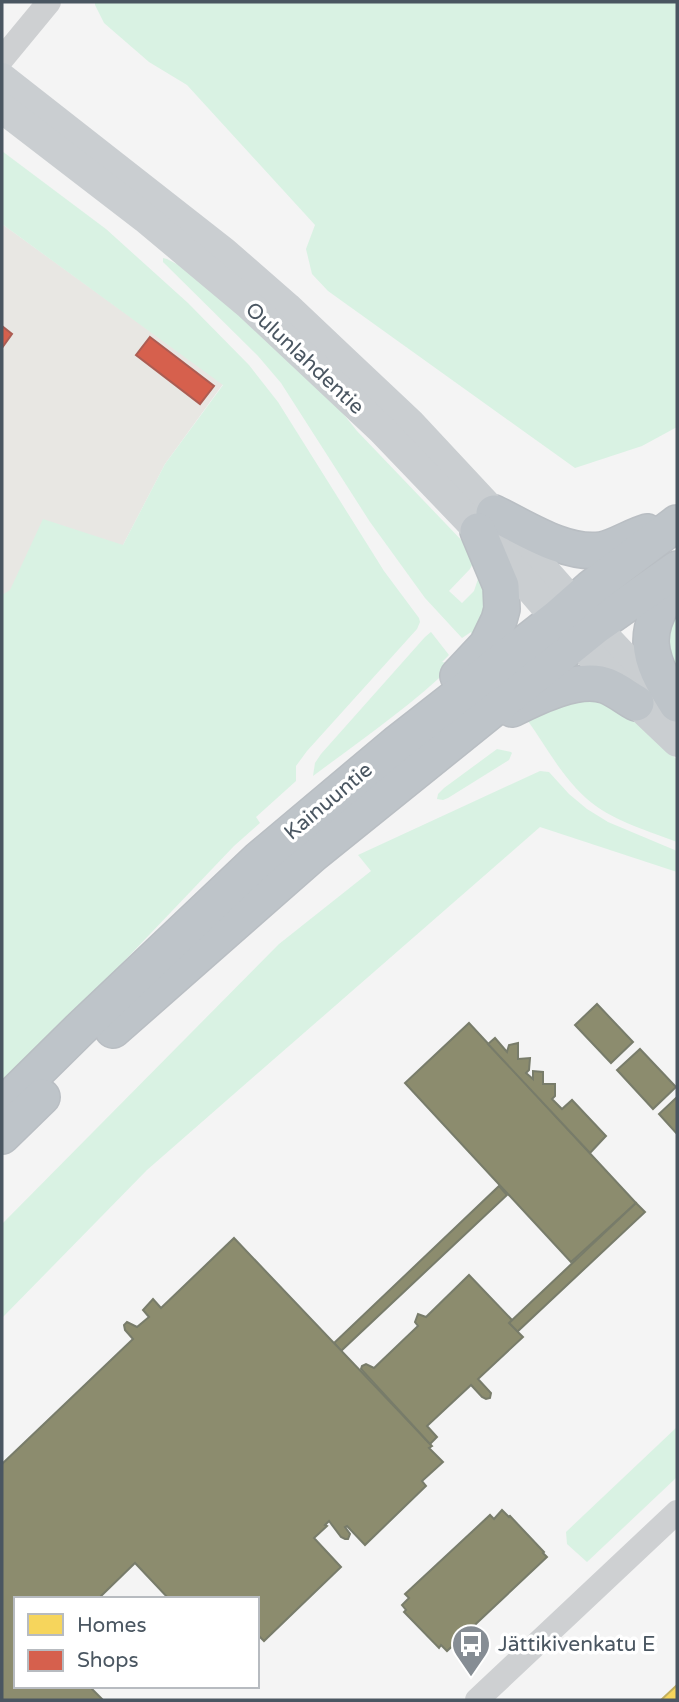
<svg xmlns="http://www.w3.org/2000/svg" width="679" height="1702" viewBox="0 0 679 1702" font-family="'Varela Round',sans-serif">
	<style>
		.commercial { fill: #e8e7e3 }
		.green { fill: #d9f2e3 }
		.homes { fill: #f6d55c; stroke: #c2af5e; stroke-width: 2 }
		.shops { fill: #d6604d; stroke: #ac5d53; stroke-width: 2 }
		.industry { fill: #8c8c6e; stroke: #787c6a; stroke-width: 2 }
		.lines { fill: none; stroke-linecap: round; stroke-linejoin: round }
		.highway-casing { stroke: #b9bec3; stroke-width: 38 }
		.minor { stroke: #ced0d2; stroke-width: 24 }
		.major { stroke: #caced1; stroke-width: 30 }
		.highway { stroke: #bec4c9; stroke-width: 35 }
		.labels { text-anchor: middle; stroke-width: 7; stroke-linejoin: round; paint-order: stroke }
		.street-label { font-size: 21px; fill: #4a5661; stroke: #fff }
		.poi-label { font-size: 21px; fill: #4a5661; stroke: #fff; text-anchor: start }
	</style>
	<rect width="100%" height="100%" fill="#f4f4f4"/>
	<path class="commercial" d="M2 224 223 384 165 464 123 545 2 643Z"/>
	<g class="green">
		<path d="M95 2H677V427L642 446 575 468 328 291 312 274 306 249 315 225 187 85 149 62 104 23 95 5Z"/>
		<path d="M2 151 106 229 188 303 249 365 278 402 384 571 419 618 420 622 417 629 307 751 296 766V781L256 817 260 823 234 846 68 1020 2 1085V595L10 590 43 519 123 545 165 464 223 385 2 224Z"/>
		<path d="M163 258 167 259 194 273 321 386 357 431 468 547 473 563 470 569 449 591 462 603 474 591 478 579 484 574 492 587 473 645 471 632 462 638 425 598 370 522 281 383 258 356 163 262Z"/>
		<path d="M677 606V689L663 660 674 609Z"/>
		<path d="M431 632 449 655 442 662 454 664C411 706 361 740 313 776L315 763 321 754 425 637Z"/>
		<path d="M597 694 647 729 677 760V842C649 831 616 822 592 803 565 782 547 748 528 721L531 708Z"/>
		<path d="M497 749 511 752 512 753 509 760 448 798 443 800 437 799 438 794 444 788Z"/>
		<path d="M540 771 549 772 569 794 587 809 608 822 677 851V872L540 827 147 1170 2 1318V1224L279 944 371 871 358 855Z"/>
		<path d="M677 1427V1477L587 1562 567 1544 566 1532Z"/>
	</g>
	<path class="homes" d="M677 1685V1700H661Z"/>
	<g class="shops">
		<path d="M2 326 12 334 2 348Z"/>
		<path d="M150 337 214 386 200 404 136 355Z"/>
	</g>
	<g class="industry">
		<path d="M597 1004 633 1042 611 1063 575 1025Z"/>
		<path d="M469 1023 636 1203 571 1262 405 1083Z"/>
		<path d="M495 1038 507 1052 509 1045 518 1043V1059L530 1058 529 1070 526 1073 533 1079V1071L543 1072V1084H555V1096L552 1099 562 1109 572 1100 606 1136 590 1153 488 1044Z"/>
		<path d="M640 1049 676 1087 653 1109 617 1070Z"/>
		<path d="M677 1097V1134L659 1114Z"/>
		<path d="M499 1186 507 1195 341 1351 334 1343Z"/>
		<path d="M636 1203 645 1212 517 1332 509 1323Z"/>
		<path d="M234 1238 432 1446 429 1448 443 1462 422 1481 426 1486 365 1545 347 1526 345 1527 350 1534 348 1539H345L341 1537 329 1521 325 1525 327 1526 314 1538 341 1567 264 1641 257 1634V1599H169L135 1563 99 1598 100 1599H16V1686H89L103 1700H2V1464L133 1339 125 1330 124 1325 127 1322 137 1327 149 1317 143 1310 153 1299 161 1308Z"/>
		<path d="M469 1275 512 1320 509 1323 523 1337 478 1379 491 1393 490 1398 486 1399 482 1397 471 1385 427 1426 437 1437 430 1444 361 1369 362 1366 366 1364 374 1368 418 1326 415 1322 418 1314 426 1317Z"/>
		<path d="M502 1510 509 1517 510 1516 544 1552 543 1553 547 1557 447 1651 441 1645 439 1648 404 1612 406 1610 402 1605 409 1598 405 1594 490 1515 494 1519Z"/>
	</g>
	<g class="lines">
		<defs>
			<g id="highway">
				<path d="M494 513C525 528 565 555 601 550 614 548 633 536 647 532"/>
				<path d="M677 583C639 629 646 657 677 704"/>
				<path d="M458 676 487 645 499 620 502 609 501 586 478 531"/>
				<path d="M512 709C536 697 580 675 607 686 617 690 627 698 636 703"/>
				<path d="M113 1030 312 855 596 626 677 569"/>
				<path d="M2 1106 79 1030 259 859 396 744 557 618 591 588 677 523"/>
				<path d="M2 1136 42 1097"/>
			</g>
		</defs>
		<use href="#highway" class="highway-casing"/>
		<g class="minor">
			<path d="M2 59 49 2"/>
			<path d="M477 1700 677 1512"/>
		</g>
		<g class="major">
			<path d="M2 78 224 252 287 307 343 360 411 424 494 513 574 604 667 702"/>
			<path d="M2 108 145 218 249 305 382 430 496 549 552 614 636 703 677 742"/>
		</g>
		<use href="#highway" class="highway"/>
	</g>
	<defs>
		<symbol id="bus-pin" viewBox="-11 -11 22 30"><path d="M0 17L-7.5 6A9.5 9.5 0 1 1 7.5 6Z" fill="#868d94" stroke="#fff"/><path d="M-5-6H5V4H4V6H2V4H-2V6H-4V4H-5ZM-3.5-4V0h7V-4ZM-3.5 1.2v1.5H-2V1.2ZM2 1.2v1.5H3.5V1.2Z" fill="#fff"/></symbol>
	</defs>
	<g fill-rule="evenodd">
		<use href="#bus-pin" x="449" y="1622" width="44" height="60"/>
	</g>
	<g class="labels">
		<g class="street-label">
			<text transform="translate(305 358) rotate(43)" y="7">Oulunlahdentie</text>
			<text transform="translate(328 801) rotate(-40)" y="7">Kainuuntie</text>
		</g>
		<g class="poi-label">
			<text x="498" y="1651">Jättikivenkatu E</text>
		</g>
	</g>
	<rect width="679" height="1702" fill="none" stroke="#4a5661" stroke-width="7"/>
	<rect x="14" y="1597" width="245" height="91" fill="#ffffff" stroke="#b7bbc0" stroke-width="2"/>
	<rect x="28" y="1614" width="35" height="21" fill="#f6d55c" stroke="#b7bbc0" stroke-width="2"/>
	<text x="77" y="1632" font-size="21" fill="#4a5661">Homes</text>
	<rect x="28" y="1650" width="35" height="21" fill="#d6604d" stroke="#b7bbc0" stroke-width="2"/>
	<text x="77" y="1667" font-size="21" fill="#4a5661">Shops</text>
</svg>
